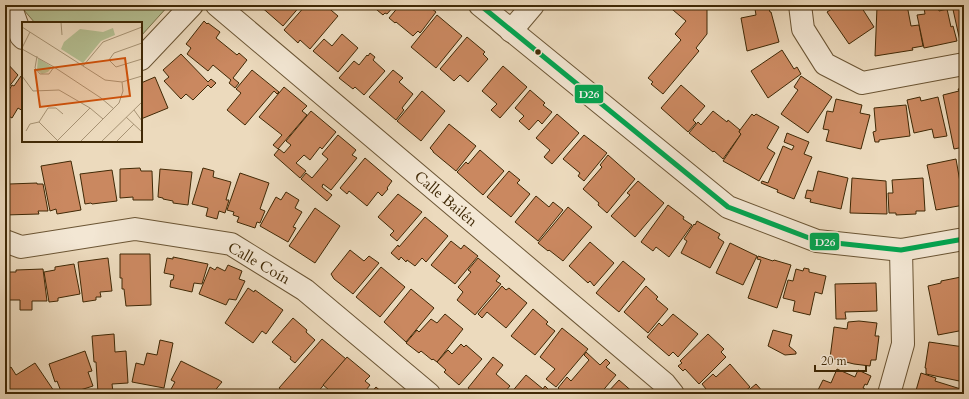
<svg xmlns="http://www.w3.org/2000/svg" width="969" height="399" viewBox="0 0 969 399" font-family="Cardo,serif">
	<style>
		.green { fill: #b5c093; stroke: #7a744c }
		.building { fill: #ca8860; stroke: #402906 }
		.lines { fill: none; stroke-linecap: round; stroke-linejoin: round }
		.minor-casing { stroke: #6b5534; stroke-width: 24 }
		.minor { stroke: #f3e7d4; stroke-width: 22 }
		.bus-1-casing { stroke: #f3e7d4; stroke-width: 8 }
		.bus-1 { stroke: #00a651; stroke-width: 5 }
		.bus-dot { fill: #402906; stroke: #f3e7d4; stroke-width: 1.5 }
		.labels { text-anchor: middle; stroke-width: 3.5; stroke-linejoin: round; paint-order: stroke }
		.street-label { font-size: 15px; fill: #402906; stroke: #f3e7d4 }
		.inset-road { fill: none; stroke: #a79374; stroke-width: 1 }
		.view { fill: #cf520b; fill-opacity: 0.15; stroke: #cf520b; stroke-width: 2 }
		.inset-edge { fill: none; stroke: #402906; stroke-width: 2 }
		.line-badge { stroke: #f3e7d4; stroke-width: 1.5 }
		.badge-label { font-size: 11px; text-anchor: middle; font-weight: bold; fill: #fff }
	</style>
	<rect width="100%" height="100%" fill="#ecdabd"/>
	<filter id="stains"><feTurbulence type="fractalNoise" baseFrequency=".005" numOctaves="4"/><feColorMatrix values="0 0 0 0 .2 0 0 0 0 .09 0 0 0 0 .02 0 0 0 .5 -.17"/></filter>
	<radialGradient id="worn" r=".72"><stop offset=".6" stop-color="#630" stop-opacity="0"/><stop offset="1" stop-color="#630" stop-opacity=".3"/></radialGradient>
	<path class="green" d="M22 5H169L141 36V23H35L23 9Z"/>
	<g class="building">
		<path d="M259 5H301L283 26Z"/>
		<path d="M306 5H325L338 16 310 49 300 40 298 43 284 30Z"/>
		<path d="M371 5H395L387 14 385 13 383 15Z"/>
		<path d="M400 5H427L436 12 421 32 420 33 418 31 413 36 396 22 395 23 389 18Z"/>
		<path d="M667 5H707V34L696 48 699 51 663 94 651 84 653 82 648 78 681 40 675 34 686 21Z"/>
		<path d="M838 5H860L874 27 849 44 827 12Z"/>
		<path d="M890 5H907L911 26 919 25 923 46 912 48 913 50 875 56 877 7Z"/>
		<path d="M918 5H938L939 11 947 9 951 27 953 26 957 41 924 48 917 15 925 14 924 8 919 9Z"/>
		<path d="M952 5H964V40L960 41Z"/>
		<path d="M768 6 770 12H771L779 42 747 51 741 18 756 15 755 9Z"/>
		<path d="M437 15 462 36 436 68 411 47Z"/>
		<path d="M204 21 207 24 208 23 220 32 216 38 237 55 239 53 247 60 233 78 239 83 235 88 229 83 231 80 213 65 208 71 187 54 191 48 186 44Z"/>
		<path d="M342 34 358 48 338 72 313 51 324 39 332 46Z"/>
		<path d="M467 37 485 52 483 54 488 59 468 82 460 75 454 81 440 69Z"/>
		<path d="M782 50 794 69 797 67 801 74 768 98 751 71Z"/>
		<path d="M370 53 375 57 373 60 385 71 364 95 355 87 353 89 339 78 354 61 359 65 367 55 368 56Z"/>
		<path d="M181 54 208 82 211 79 216 83 211 88 208 85 193 100 186 94 181 99 164 81 169 77 163 70Z"/>
		<path d="M5 61 18 75 5 92Z"/>
		<path d="M503 66 527 87 500 118 491 110 497 104 482 91Z"/>
		<path d="M252 70 279 92 277 94 274 91 245 125 227 110 241 93 236 89Z"/>
		<path d="M393 70 403 78 399 82 413 94 402 108 404 110 396 120 369 97Z"/>
		<path d="M21 76 23 77V111L18 108 12 118 5 114V97L12 85 14 86Z"/>
		<path d="M801 76 832 97 808 133 781 114 798 90 794 87Z"/>
		<path d="M155 77 168 108 141 119V83Z"/>
		<path d="M681 85 705 106 693 120 696 123 688 132 661 108Z"/>
		<path d="M284 87 307 106 302 111 307 115 278 149 273 145 282 135 259 117Z"/>
		<path d="M964 88V147L954 149 943 95 959 91 958 89Z"/>
		<path d="M530 90 545 103 543 105 552 112 542 124 538 120 529 130 519 121 524 116 515 108Z"/>
		<path d="M422 91 445 111 421 141 397 121Z"/>
		<path d="M920 97 921 101 938 97 947 136 934 138 932 129 914 133 907 100Z"/>
		<path d="M836 99 862 105 860 113 870 115 861 149 826 141 829 130 823 129 827 111 833 112Z"/>
		<path d="M906 105 910 136 879 140V142H875L873 132 876 131 874 108Z"/>
		<path d="M311 111 336 132 322 149 320 147 310 160 304 155 296 163 306 171 300 178 274 155 279 149 284 153 291 145 286 141Z"/>
		<path d="M713 111 727 122 728 120 740 130 739 132 741 134 723 159 714 151 713 152 689 133 698 122 701 125Z"/>
		<path d="M557 114 579 133 552 164 544 157 550 150 536 138Z"/>
		<path d="M752 114 754 116 756 114 779 127 767 148 775 153 759 181 723 161 741 134 739 132 740 130Z"/>
		<path d="M449 124 476 146 456 171 433 152V151L430 148Z"/>
		<path d="M787 133 809 142 804 154 812 157 794 199 777 192 778 190 761 183 762 181 768 183 783 146 792 150 794 146 784 142Z"/>
		<path d="M338 135 356 150 352 155 357 158 331 190 323 184 322 187 332 195 327 201 301 179 306 173 312 178 328 159 322 154Z"/>
		<path d="M584 135 607 153 584 181 578 176 580 173 563 159Z"/>
		<path d="M480 150 504 171 483 195 457 172 466 162 468 164Z"/>
		<path d="M608 155 635 179 607 213 598 205 599 203 583 189 602 167 600 165Z"/>
		<path d="M365 158 392 181 387 188 388 189 382 196 378 192 367 206 349 191 347 194 340 188Z"/>
		<path d="M956 159 964 205 936 210 927 165Z"/>
		<path d="M964 159V181L960 160Z"/>
		<path d="M71 161 81 210 57 214 56 209 50 211 41 166Z"/>
		<path d="M5 163 9 165 5 172Z"/>
		<path d="M140 168 141 171H152L153 200H133V197L120 198V169Z"/>
		<path d="M203 168 214 171 213 177 231 182 226 200H229L225 213 219 211 217 219 206 216 208 208 192 204Z"/>
		<path d="M160 169 192 172 188 205 173 203V201L163 199V198L158 197Z"/>
		<path d="M112 170 117 201 92 204 91 203 85 204 80 174Z"/>
		<path d="M509 171 520 180 517 183 530 194 511 217 487 197Z"/>
		<path d="M818 171 848 178 841 209 810 202 811 199 805 198 807 190 813 191Z"/>
		<path d="M240 173 269 183 260 209 265 211 260 223 257 222 255 228 237 222 239 217 233 215 234 212 227 210Z"/>
		<path d="M852 178 886 181 887 214 850 213Z"/>
		<path d="M923 178 925 211H916V214L896 215V213H889L888 193H893L892 180Z"/>
		<path d="M638 181 664 203 635 237 611 216 630 195 627 193Z"/>
		<path d="M37 183V184H43L48 211H38L39 214 5 215V201L9 184Z"/>
		<path d="M286 192 299 200 295 208 302 212 293 227 296 228 288 242 260 226 276 197 281 200Z"/>
		<path d="M398 194 422 212 397 241 390 235 394 231 378 217Z"/>
		<path d="M536 196 549 207 553 202 563 210 538 241 515 222Z"/>
		<path d="M668 205 684 217 683 219 692 225 669 257 656 247 653 251 641 242Z"/>
		<path d="M568 207 592 227 563 261 549 250 548 251 538 243Z"/>
		<path d="M315 208 340 226 315 263 289 246Z"/>
		<path d="M425 217 448 236 426 262 422 258 415 266 407 260 406 262 401 257 399 260 391 253 398 245 399 247Z"/>
		<path d="M697 221 720 234 718 238 724 242 710 268 681 253 687 241 684 239 694 224 695 225Z"/>
		<path d="M451 241 461 249 464 245 478 256 455 284 431 265Z"/>
		<path d="M590 242 614 263 594 286 590 281 588 283 569 266Z"/>
		<path d="M730 243 757 256 743 285 716 273Z"/>
		<path d="M350 250 364 261 369 256 379 263 353 294 334 279 331 274Z"/>
		<path d="M120 254H150L151 305 126 306 124 289H122V278H120Z"/>
		<path d="M758 256 773 261 774 260 791 265 777 308 748 298 761 260 757 259Z"/>
		<path d="M173 257 208 264 202 284 194 283 192 292 170 287 171 280H173L174 275 164 273 167 258 173 259Z"/>
		<path d="M108 258 112 291 100 292 101 297H96V300L83 302 78 262Z"/>
		<path d="M478 258 500 276 496 281 501 284 475 315 457 300 463 292 458 287 471 272 468 270Z"/>
		<path d="M623 261 645 279 619 312 596 293Z"/>
		<path d="M74 264 80 294 58 298V301L49 302 44 272 55 270V267Z"/>
		<path d="M228 265 242 271 239 279 245 281 236 300 229 299 226 305 199 294 210 267 215 270 217 267 225 271Z"/>
		<path d="M381 267 405 287 380 317 356 297Z"/>
		<path d="M804 268 809 269V272L826 276 822 294 815 292 810 315 793 311 795 301 783 298 788 280 793 281 796 269 803 271Z"/>
		<path d="M43 269 47 301H32V310H20V300H9L8 272H16V270Z"/>
		<path d="M961 277 964 294V330L938 335 928 286 941 283V281Z"/>
		<path d="M876 283 877 311 845 312 846 319H836L835 284Z"/>
		<path d="M502 286 506 290 509 288 527 303 506 328 487 312 482 318 478 314Z"/>
		<path d="M646 286 658 297 656 299 668 309 648 333 624 312Z"/>
		<path d="M248 288 254 292 255 290 283 310 266 334 262 331 253 343 225 323Z"/>
		<path d="M411 289 434 308 406 342 384 322Z"/>
		<path d="M533 309 548 322 546 324 555 331 535 355 511 336Z"/>
		<path d="M445 314 463 329 437 362 433 359 432 360 421 351 419 353 406 343 417 330 419 332 431 319 437 323Z"/>
		<path d="M673 314 698 334 678 357 673 352 669 356 647 337 659 323 662 326Z"/>
		<path d="M293 318 307 330 306 332 315 340 295 363 290 359 291 357 272 342Z"/>
		<path d="M859 321 877 323 875 336H879L876 360H871L870 366 854 364 830 358 834 327 847 329 848 322Z"/>
		<path d="M562 328 588 349 556 387 546 379 555 369 540 357Z"/>
		<path d="M773 330 792 335 789 346 796 352V354L785 355 768 346Z"/>
		<path d="M114 334 115 352 126 351 128 383 112 384 113 392 98 393 96 362H94L92 336Z"/>
		<path d="M708 334 724 349 721 352 726 357 699 384 685 369 683 371 678 366 682 363 680 361Z"/>
		<path d="M322 339 346 359 316 394H287L279 388Z"/>
		<path d="M160 340 173 343 164 388 132 382 136 363 144 365 147 353 157 355Z"/>
		<path d="M929 342 964 347V382L926 374V368H925Z"/>
		<path d="M461 344 464 347 466 345 482 359 459 385 444 372 446 370 437 362 448 350 452 354Z"/>
		<path d="M85 351 92 371 88 372 93 386 74 392 73 390 62 394 57 381 55 382 49 364Z"/>
		<path d="M586 352 600 365 606 359 610 363 606 367 616 375 600 394H562L557 390 559 389 558 388 567 377 571 381 589 360 584 355Z"/>
		<path d="M347 357 370 376 365 381 370 385 363 394H334L323 385Z"/>
		<path d="M493 357 503 365 496 374 510 386 503 394H475L468 388Z"/>
		<path d="M181 361 219 380 222 382 212 394H177L170 391 175 382 171 380Z"/>
		<path d="M35 363 56 394H10L5 387V371L11 367 16 375Z"/>
		<path d="M730 364 750 387 742 394H710L702 384 713 374 716 377Z"/>
		<path d="M837 369 855 377 858 370 871 376 867 385 865 384 863 388 865 389 863 394H816L823 380 831 383Z"/>
		<path d="M921 373 936 378 935 381 964 390V394H915Z"/>
		<path d="M526 375 543 389 545 386 552 393 551 394H510Z"/>
		<path d="M619 380 635 394H606Z"/>
		<path d="M756 384 765 394H744Z"/>
		<path d="M376 387 384 394H370Z"/>
		<path d="M234 390 239 394H230Z"/>
	</g>
	<g class="lines">
		<defs>
			<g id="minor">
				<path d="M10 5 21 36 23 38"/>
				<path id="s1" d="M217 5 665 384 673 394"/>
				<path d="M480 5 728 207 817 241 901 250 964 239"/>
				<path d="M800 5 803 29 825 64 862 83 964 64"/>
				<path d="M511 31 533 5"/>
				<path d="M141 59 192 5"/>
				<path d="M5 241 21 247 135 229 231 244 305 290 429 394"/>
				<path d="M889 394 903 344 901 250"/>
			</g>
		</defs>
		<use href="#minor" class="minor-casing"/>
		<use href="#minor" class="minor"/>
		<defs>
			<path id="bus-1" d="M480 5 728 207 817 241 901 250 964 239"/>
		</defs>
		<use href="#bus-1" class="bus-1-casing"/>
		<use href="#bus-1" class="bus-1"/>
	</g>
	<circle class="bus-dot" cx="538" cy="52" r="3.5"/>
	<g class="labels">
		<g class="street-label">
			<text dy="5" stroke="none"><textPath href="#s1" startOffset="300">Calle Bailén</textPath></text>
			<text transform="translate(259 263) rotate(30)" y="5">Calle Coín</text>
		</g>
	</g>
	<g transform="translate(22 22)">
		<rect width="120" height="120" fill="#ecdabd"/>
		<path d="M91 6 93 13 79 19 61 41 39 27 42 20 58 7 81 10ZM16 36 30 45 26 50 20 52 15 48Z" fill="#b5c093"/>
		<path class="inset-road" d="M39 0 40 13M0 5 83 58 100 60 120 54M120 21 92 31 87 38 94 45 120 37M0 26 8 10M0 27 32 45 79 76 92 87M15 34 13 46 18 52H27L32 45M61 44 81 20 120 5M0 54 11 69 37 68 68 86 81 97M112 88 120 99M104 95 120 110M17 100 26 86H34L41 92M17 100 37 120M4 109 8 102 17 100M36 118 68 86M95 119 112 102M58 120 97 81 101 69 100 60M79 120 120 80"/>
		<path class="view" d="M103 36 108 74 18 85 13 48Z"/>
		<rect width="120" height="120" class="inset-edge"/>
	</g>
	<g class="line-badge">
		<rect x="574" y="84" width="30" height="20" rx="4" fill="#00a651"/>
		<rect x="809" y="232" width="31" height="19" rx="4" fill="#00a651"/>
	</g>
	<g class="badge-label">
		<text x="589" y="98">D26</text>
		<text x="825" y="246">D26</text>
	</g>
	<rect width="969" height="399" fill="none" stroke="#ecdabd" stroke-width="20"/>
	<rect x="6" y="6" width="957" height="387" fill="none" stroke="#402906" stroke-width="2"/>
	<rect x="10" y="10" width="949" height="379" fill="none" stroke="#402906"/>
	<path d="M815 365v6h51v-6" fill="none" stroke="#402906" stroke-width="2"/>
	<text x="821" y="365" font-size="12" fill="#402906" stroke="#f3e7d4" stroke-width="3" paint-order="stroke">20 m</text>
	<rect width="100%" height="100%" filter="url(#stains)"/>
	<rect width="100%" height="100%" fill="url(#worn)"/>
</svg>
